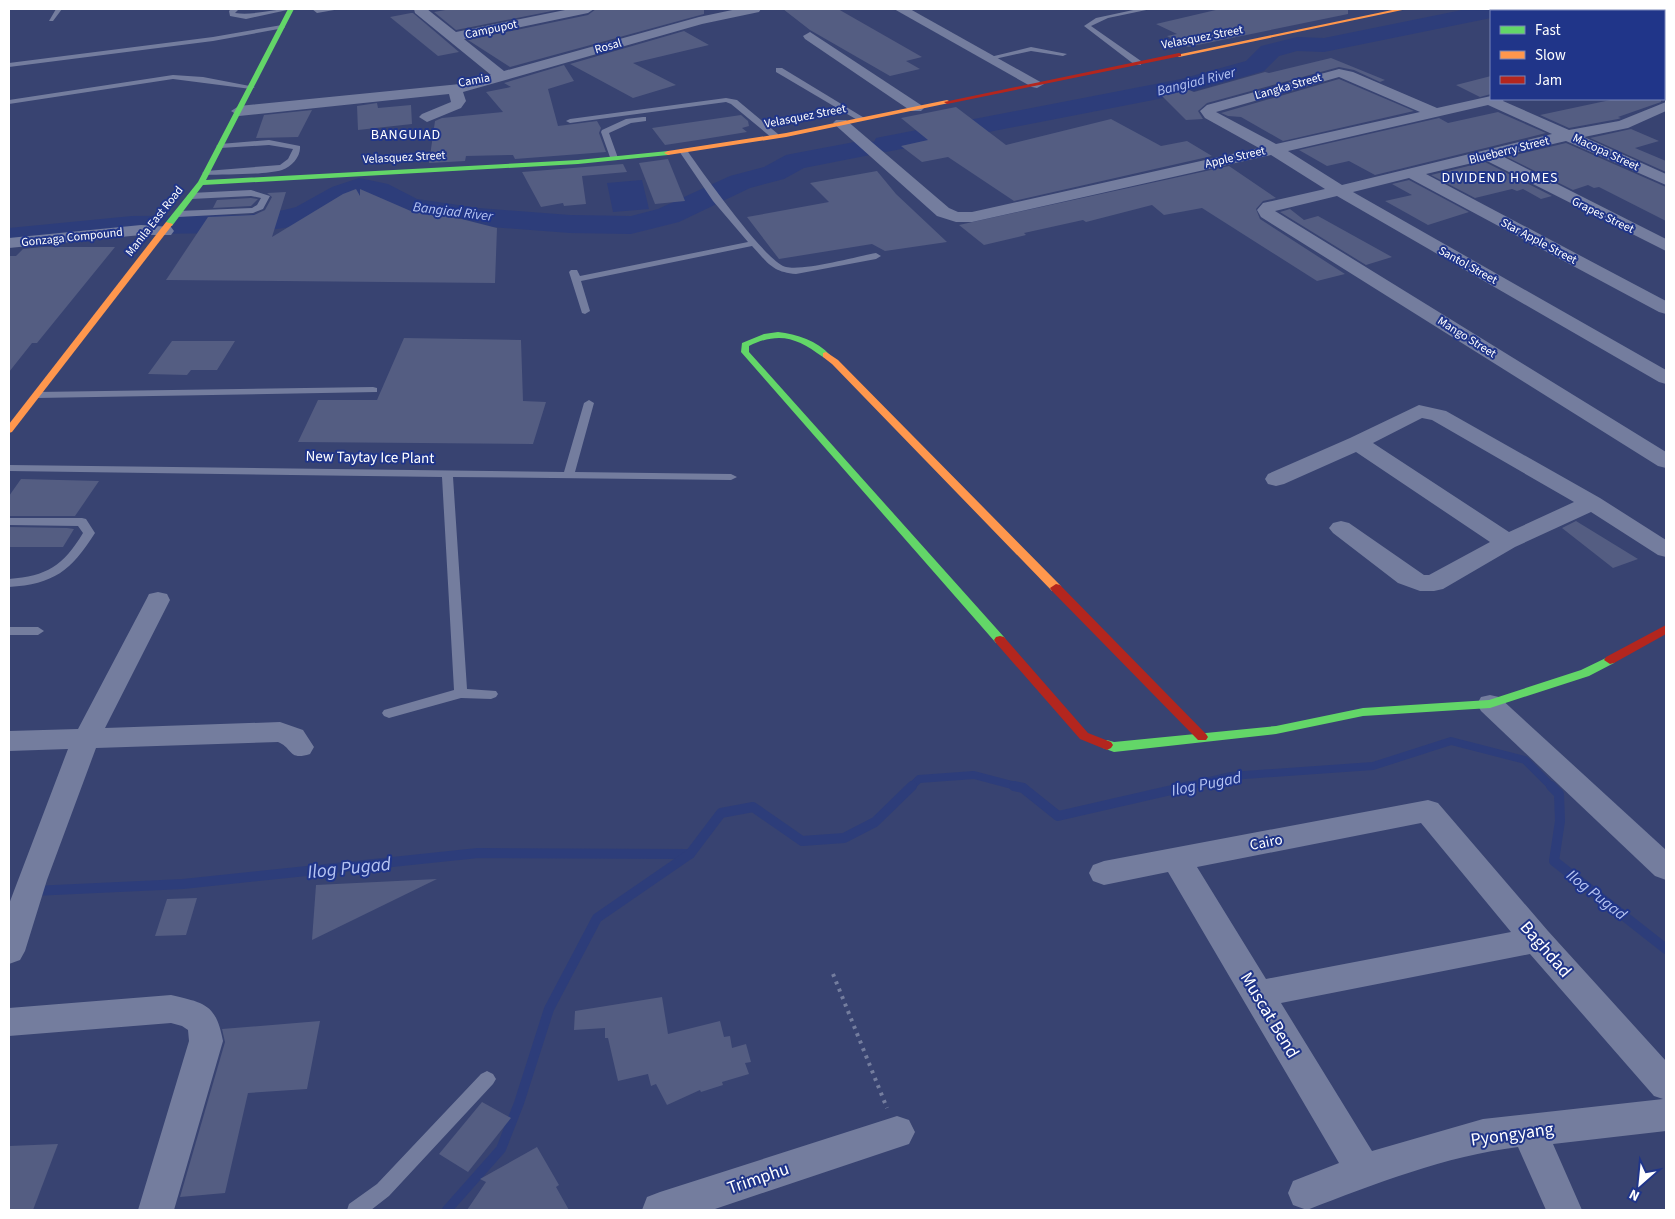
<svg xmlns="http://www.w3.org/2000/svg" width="1675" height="1219" viewBox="0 0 1675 1219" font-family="'Source Sans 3',sans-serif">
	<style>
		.water { fill: #2d3d7a }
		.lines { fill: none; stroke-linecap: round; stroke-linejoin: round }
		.stream-far1 { stroke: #2d3d7a; stroke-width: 8 }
		.stream { stroke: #2d3d7a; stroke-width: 10 }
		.river { fill: #2d3d7a; fill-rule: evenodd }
		.building { fill: #545d82 }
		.path { stroke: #747d9e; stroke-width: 4; stroke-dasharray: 3 5; stroke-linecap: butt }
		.lane { fill: #747d9e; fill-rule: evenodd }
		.street { fill: #747d9e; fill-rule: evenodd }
		.fast { fill: #63d668; fill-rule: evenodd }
		.slow { fill: #ff974d; fill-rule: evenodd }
		.jam { fill: #b3261e; fill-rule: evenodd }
		.labels { text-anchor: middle; stroke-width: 4; stroke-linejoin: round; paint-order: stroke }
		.far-street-label { font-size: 12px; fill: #fff; stroke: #203589 }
		.far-water-label { font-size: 14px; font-style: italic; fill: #b6c4f2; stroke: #203589 }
		.far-neighbourhood-label { font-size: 14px; letter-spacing: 1px; fill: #fff; stroke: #203589 }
		.street-label { font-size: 15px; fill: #fff; stroke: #203589 }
		.water-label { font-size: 16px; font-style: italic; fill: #b6c4f2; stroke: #203589 }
		.near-street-label { font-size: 18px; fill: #fff; stroke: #203589 }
		.near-water-label { font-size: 19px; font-style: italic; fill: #b6c4f2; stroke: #203589 }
	</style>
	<rect width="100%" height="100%" fill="#384371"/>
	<path class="water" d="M642 180 649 209 613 212 607 183Z"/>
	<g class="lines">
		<g class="stream-far1">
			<path d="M911 787 919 779 974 775 1019 787"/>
			<path d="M1184 787 1231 776 1373 766 1451 741 1525 760 1552 787"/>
		</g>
		<g class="stream">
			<path d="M1014 786 1023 788 1058 816 1189 786"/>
			<path d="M1551 786 1559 794 1560 821 1554 861 1666 949"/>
			<path d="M33 891 183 884 478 853 690 854"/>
			<path d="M447 1210 501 1149 519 1103 549 1009 597 918 690 854 721 813 753 807 802 841 844 838 875 822 912 786"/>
		</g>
		<path class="river" d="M1467 9H1512L1510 11H1491V18L1324 52 1297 51 1279 56 1264 71 1184 94 886 152 877 150 875 154 865 156 804 168 784 179 750 188 679 222 631 234 570 233 479 226 398 213 370 198 361 196 317 220 284 228 247 233 132 234 9 246V228L132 216 247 215 284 210 296 207 332 187 359 178 388 184 417 199 479 208 570 215 631 216 658 209 730 176 764 167 786 155 796 153 865 140 874 142 876 138 886 136 1181 79 1246 61 1261 46 1297 37 1324 38Z"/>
	</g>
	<g class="building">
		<path d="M451 9H562L456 30 434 12Z"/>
		<path d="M596 9H704V14L510 67 468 40 588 15Z"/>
		<path d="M783 9H838L922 57 906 61 920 69 890 76 810 30Z"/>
		<path d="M1220 9H1348V14L1188 47 1167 36 1177 34 1156 24Z"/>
		<path d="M411 13H413L459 52 438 56 390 17Z"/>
		<path d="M684 31 709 45 633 63 676 85 633 98 570 64Z"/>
		<path d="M1331 58 1385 80 1380 82 1354 70 1339 67 1207 103 1198 111 1203 119 1186 120 1162 96 1182 87 1194 92 1265 72 1269 73Z"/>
		<path d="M564 65 574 81 548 89 558 126 597 121 601 128 599 133 606 152 515 159 513 155 466 156 465 161 429 163 435 121 442 118 503 112 486 92 511 87 504 83Z"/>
		<path d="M1491 76V94L1480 97 1456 85Z"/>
		<path d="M1339 79 1414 111 1283 141 1241 117 1228 116 1221 113Z"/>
		<path d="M1615 99H1661V102L1618 117 1621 118 1618 119 1569 128 1540 115Z"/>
		<path d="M377 103 378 108 411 105 412 124 358 130 357 106Z"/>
		<path d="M956 107 1006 145 1111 119 1161 146 1187 141 1212 156 1014 201 948 157 922 162 901 146 928 140 901 118Z"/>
		<path d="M312 110 298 137 256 138 264 115Z"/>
		<path d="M1498 112 1546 133 1375 175 1349 161 1327 166 1299 150 1439 118 1448 123Z"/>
		<path d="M741 115 748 121 749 126 742 128 747 132 698 140 665 145 652 128Z"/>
		<path d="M1631 129 1659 141 1635 148 1666 161V172L1590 138Z"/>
		<path d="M1566 143 1666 187V221L1599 187 1594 188 1588 185 1573 190 1507 157Z"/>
		<path d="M668 159 685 201 655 204 639 163Z"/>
		<path d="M1485 162 1552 196 1541 199 1523 189 1517 191 1512 189 1475 198 1431 175Z"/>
		<path d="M623 164 627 172 582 176 586 204 564 206 563 203 541 207 522 172Z"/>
		<path d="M1229 166 1276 198 1263 201 1256 209 1260 219 1345 274 1317 281 1202 208 1164 215 1152 205 1086 222 1083 220 1024 233 1026 235 984 245 959 225Z"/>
		<path d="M877 171 896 194 947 242 885 251 872 244 779 259 747 217 829 202 810 183Z"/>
		<path d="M1409 180 1469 212 1428 225 1385 201 1412 195 1392 184Z"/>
		<path d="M356 189 360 196V189L413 212 442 214 497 228 495 283 166 280 208 217 254 215 265 210 272 197 267 193 286 192 272 237 343 194Z"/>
		<path d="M251 198 258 199 251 206 213 208 217 200Z"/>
		<path d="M1290 209 1304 220 1318 216 1392 257 1366 265 1280 212Z"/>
		<path d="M42 247H115L37 343H32L9 372V256H16L23 249Z"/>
		<path d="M404 338 521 340 523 401 546 402 533 444 298 442 318 400H377Z"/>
		<path d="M172 341H235L217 370H191L187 375 148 374Z"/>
		<path d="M21 479 99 481 75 516H9V496Z"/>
		<path d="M1576 521 1638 559 1613 568 1562 528Z"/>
		<path d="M9 527 67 528 74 529 63 547H9Z"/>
		<path d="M437 879 312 940 316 885Z"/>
		<path d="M197 898 186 935 155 936 167 899Z"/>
		<path d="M662 997 668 1034 720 1021 724 1037 730 1036 732 1048 746 1044 751 1062 745 1063 749 1074 722 1082 723 1085 701 1092 700 1090 667 1105 656 1084 651 1086 648 1074 618 1081 608 1038H605V1028L574 1030 575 1011Z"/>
		<path d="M320 1021 307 1089 248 1093 225 1193 180 1197 225 1042 222 1029Z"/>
		<path d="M482 1102 511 1118 468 1172 439 1154Z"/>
		<path d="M58 1144 33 1210H9V1146Z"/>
		<path d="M537 1147 559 1185 556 1187 569 1210H467L486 1182 480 1179Z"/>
	</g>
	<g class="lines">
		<path class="path" d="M833 974 887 1108"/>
		<g class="lane">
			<path d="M56 9H62L53 21H49Z"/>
			<path d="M231 9H239L235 13C255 16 273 8 292 9L246 19 230 16 229 11Z"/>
			<path d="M312 9H340L317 13Z"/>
			<path d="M1138 9H1151L1108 18 1091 26 1141 61V65H1135L1084 26 1096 18Z"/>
			<path d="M282 25 285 27 284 28 213 41 9 67V63L213 37Z"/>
			<path d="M1031 47 1067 54 1063 56 1031 51 990 60 986 58Z"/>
			<path d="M776 68H782L866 119 859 121 776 72Z"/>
			<path d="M173 75 203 77 255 87 251 89 173 79 9 104V100Z"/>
			<path d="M726 98 737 100 778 134V138H772L731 104 726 102 570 123 566 121 570 119Z"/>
			<path d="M643 117H646V121L631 123 609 133 618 158 611 160 601 132 602 130 626 119Z"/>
			<path d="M269 140 300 146C301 156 292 167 282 170 266 175 225 174 206 175L202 173 206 171 280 165 288 159 293 149 269 145 220 148 216 146 220 144Z"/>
			<path d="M680 149H686C700 169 767 264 786 267 804 271 855 257 876 253L881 256 876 259 796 274C772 272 768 263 752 246L581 281 590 311 585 314 582 313 569 272 571 270H577L580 276 748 242 713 201 679 151Z"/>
			<path d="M251 190 270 196 263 209 253 213 178 217 174 214 178 211 252 208 257 205 261 198 251 196 191 199 187 196 191 193Z"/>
			<path d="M373 387 377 388V392L37 398 32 395 37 392Z"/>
			<path d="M589 400 594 403 575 472 731 474 737 477 731 480 453 477 467 689 496 691 498 694 496 697 491 699 461 698 389 718 384 716 382 713 384 710 454 690 442 477 9 471V465L564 472 584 403Z"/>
			<path d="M9 518H82L86 519 95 533C71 571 54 584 9 587V579C47 576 63 566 83 533L78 526 9 525Z"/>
			<path d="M9 627H38L44 631 38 635H9Z"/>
			<path d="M487 1071 493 1074 496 1079 493 1084 389 1196 371 1210H347L349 1204 377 1184 481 1074Z"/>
		</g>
		<g class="street">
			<path d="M414 9H427L456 32 570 9H594L588 13 464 39 504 71 699 17 737 9H761L759 12 702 24 463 92 466 101 461 108 427 122 419 117 422 114 451 102 449 94 239 116 231 111 239 106 460 84 491 75 415 13Z"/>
			<path d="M894 9H910L1044 84 1037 88 1032 87Z"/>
			<path d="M810 32 921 105 924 108 921 111H911L805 39 803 36Z"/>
			<rect x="1664" y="49" width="2" height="9"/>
			<path d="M1339 69 1353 72 1437 108 1491 96V99H1504L1503 101 1569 130 1619 121 1666 102V111L1628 128 1584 137 1666 174V185L1566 141 1502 156 1666 239V251L1485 160 1426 174 1666 301V314L1659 312 1409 178 1353 192 1666 370V384L1659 382 1337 196 1275 211 1666 452V468L1658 466 1261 217 1257 210 1263 203 1325 189 1271 155 972 222H956L937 216 833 123 836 120H846L949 208 958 212H972L1259 148 1205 118 1200 111 1207 105ZM1339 77 1420 112 1276 144 1216 112ZM1488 105 1552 134 1342 185 1288 151Z"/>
			<path d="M141 225 171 227 174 231 171 235H141L9 248V238Z"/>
			<path d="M1419 405 1446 411 1600 498 1666 540V557L1658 555 1591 512 1515 547 1443 589 1434 591H1420L1398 583 1333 533 1329 528 1333 523 1341 521 1349 523 1424 575H1429L1490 542 1356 452 1284 484 1276 486 1268 484 1265 479 1268 474 1350 438ZM1422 418 1432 420 1574 502 1509 532 1373 443Z"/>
			<path d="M158 592 167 594 170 600 105 728 280 722 303 730 314 747 310 754C288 761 293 748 278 742L96 748 47 880 25 951 20 960 9 964V904L68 749 9 751V731L78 729 146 600 149 594Z"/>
			<path d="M1490 695 1499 697 1666 850V880L1655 876 1481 711 1477 704 1481 697Z"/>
			<path d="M1428 800 1438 803 1548 931 1666 1061V1131L1553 1144 1582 1210H1546L1518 1147C1446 1156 1374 1184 1307 1210L1293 1205 1288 1193 1293 1181 1339 1163 1168 872 1104 885 1093 881 1089 873 1093 865 1104 861ZM1421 823 1511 932 1266 979 1197 867ZM1530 954 1654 1096 1663 1099 1483 1119 1372 1151 1281 1003Z"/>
			<path d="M171 995C205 1003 216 1004 223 1041L174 1210H138L189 1041 188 1030 182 1026 171 1023 9 1036V1008Z"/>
			<path d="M897 1116 909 1120 915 1132 909 1144 897 1148 712 1210H642L647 1197 660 1192Z"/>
		</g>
		<g class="fast">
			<path d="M288 9H294L206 180 578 160 668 151 672 153 668 155 578 164 203 185 172 226H166V222L198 182Z"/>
			<path d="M778 332C797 334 817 341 830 355L826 358 823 357C797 338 780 331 749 346V352L1004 637 1006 640 1004 643H996L741 352 742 343 764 334Z"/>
			<path d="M1610 656 1616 660 1614 663 1589 676 1490 708 1363 716 1276 734 1114 752 1103 748 1101 745 1103 742 1107 740 1114 742 1276 726 1363 708 1489 700 1581 670Z"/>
		</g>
		<g class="slow">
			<path d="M1397 9H1407L1179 57 1176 55Z"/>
			<path d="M947 100 949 101V103L786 137 668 155 664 153 668 151 786 133Z"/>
			<path d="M166 222 173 224 12 432 9 433V424Z"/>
			<path d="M826 352 838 360 1060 585 1062 588 1060 591H1052L832 364 823 357V353Z"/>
		</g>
		<g class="jam">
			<path d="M1179 53 1181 54V56L947 104 944 102Z"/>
			<path d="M1056 584 1060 585 1206 734 1208 737 1206 740H1198L1052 591 1050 588Z"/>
			<path d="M1666 625V634L1614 663 1610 664 1604 660 1606 657Z"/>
			<path d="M1000 636 1004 637 1088 733 1111 742 1113 745 1111 748 1107 750 1080 739 996 643 994 640 996 637Z"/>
		</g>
	</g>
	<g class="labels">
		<g class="far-street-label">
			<text transform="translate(491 29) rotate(-12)" y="4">Campupot</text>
			<text transform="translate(1202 37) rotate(-11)" y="4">Velasquez Street</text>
			<text transform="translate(608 46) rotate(-16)" y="4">Rosal</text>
			<text transform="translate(474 80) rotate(-10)" y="4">Camia</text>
			<text transform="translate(1288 86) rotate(-16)" y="4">Langka Street</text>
			<text transform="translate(805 116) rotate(-11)" y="4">Velasquez Street</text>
			<text transform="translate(1509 150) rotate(-14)" y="4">Blueberry Street</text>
			<text transform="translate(1606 152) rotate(25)" y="4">Macopa Street</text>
			<text transform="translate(404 157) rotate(-3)" y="4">Velasquez Street</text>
			<text transform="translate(1235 157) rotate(-13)" y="4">Apple Street</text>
			<text transform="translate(1603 215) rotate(26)" y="4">Grapes Street</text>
			<text transform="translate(154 221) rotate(-52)" y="4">Manila East Road</text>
			<text transform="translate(72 237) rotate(-6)" y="4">Gonzaga Compound</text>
			<text transform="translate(1539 241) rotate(28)" y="4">Star Apple Street</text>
			<text transform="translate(1468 265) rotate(29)" y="4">Santol Street</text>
			<text transform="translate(1467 337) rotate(32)" y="4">Mango Street</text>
		</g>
		<g class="far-water-label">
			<text transform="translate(1196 81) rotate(-14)" y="5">Bangiad River</text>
			<text transform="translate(453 211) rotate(7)" y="5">Bangiad River</text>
		</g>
		<g class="far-neighbourhood-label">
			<text x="406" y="139">BANGUIAD</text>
			<text x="1500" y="182">DIVIDEND HOMES</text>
		</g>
		<g class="street-label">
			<text transform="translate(370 457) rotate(1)" y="5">New Taytay Ice Plant</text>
			<text transform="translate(1266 842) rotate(-11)" y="5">Cairo</text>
		</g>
		<g class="water-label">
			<text transform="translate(1206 783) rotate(-11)" y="6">Ilog Pugad</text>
			<text transform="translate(1597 894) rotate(38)" y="6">Ilog Pugad</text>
		</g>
		<g class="near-street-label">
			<text transform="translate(1546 949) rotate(49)" y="6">Baghdad</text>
			<text transform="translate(1270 1015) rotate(59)" y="6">Muscat Bend</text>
			<text transform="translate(1512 1134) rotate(-8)" y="6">Pyongyang</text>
			<text transform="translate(758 1178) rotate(-19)" y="6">Trimphu</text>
		</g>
		<g class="near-water-label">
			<text transform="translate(349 867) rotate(-6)" y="7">Ilog Pugad</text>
		</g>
	</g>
	<rect width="1675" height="1219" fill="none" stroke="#ffffff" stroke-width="20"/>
	<rect x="1490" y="10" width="175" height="90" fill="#203589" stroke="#7986b8"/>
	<rect x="1500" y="26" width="25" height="8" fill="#63d668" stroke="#7986b8"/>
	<text x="1535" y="35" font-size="15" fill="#ffffff">Fast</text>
	<rect x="1500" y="51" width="25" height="8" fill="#ff974d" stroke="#7986b8"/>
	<text x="1535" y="60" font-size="15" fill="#ffffff">Slow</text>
	<rect x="1500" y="76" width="25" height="8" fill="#b3261e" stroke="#7986b8"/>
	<text x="1535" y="85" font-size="15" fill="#ffffff">Jam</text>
	<g transform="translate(1640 1184) rotate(207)" stroke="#203589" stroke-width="4" paint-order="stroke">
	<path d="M0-4L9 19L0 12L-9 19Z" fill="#ffffff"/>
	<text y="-8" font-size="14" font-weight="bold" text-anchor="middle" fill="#ffffff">N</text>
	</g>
</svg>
